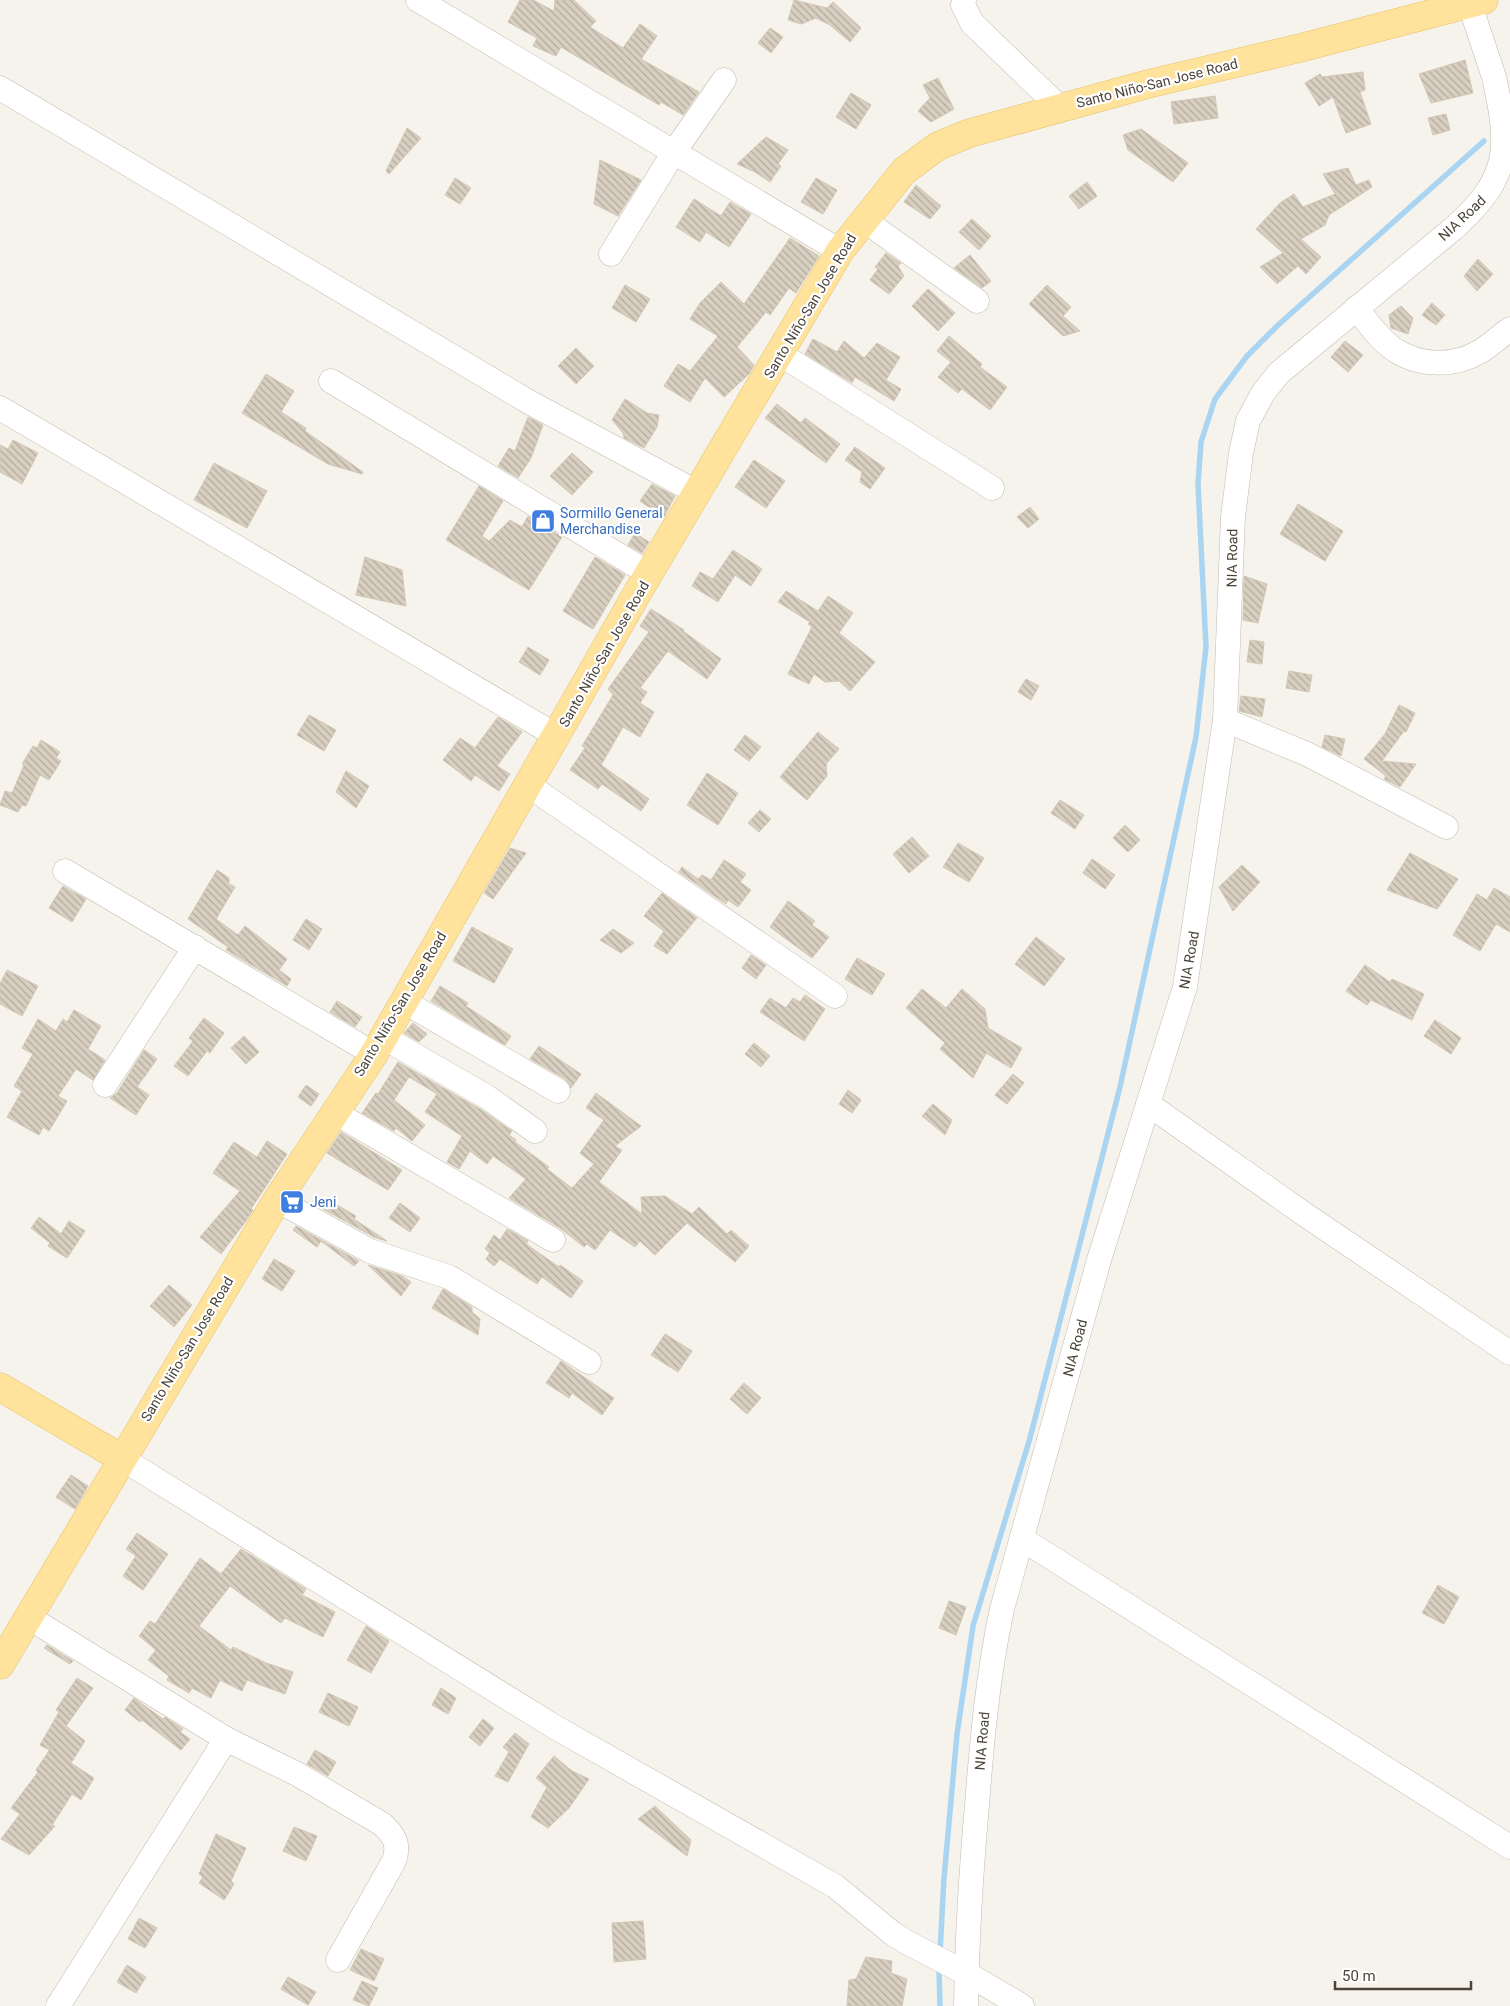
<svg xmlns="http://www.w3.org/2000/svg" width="1510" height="2006" viewBox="0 0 1510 2006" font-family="Roboto,sans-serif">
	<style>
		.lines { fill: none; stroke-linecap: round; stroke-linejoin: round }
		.stream { stroke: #a9d4f2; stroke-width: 5.5 }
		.building { fill: url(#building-back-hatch); stroke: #d3c7b4 }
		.minor-casing { stroke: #c2bbae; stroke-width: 25 }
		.major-casing { stroke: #e6c16a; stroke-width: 29 }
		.minor { stroke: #fff; stroke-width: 24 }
		.major { stroke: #ffe39c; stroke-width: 28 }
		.labels { text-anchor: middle; stroke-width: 4.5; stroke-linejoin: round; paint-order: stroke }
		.street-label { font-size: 14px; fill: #4b4439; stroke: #fff }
		.shop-label { font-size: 14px; fill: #366cbe; stroke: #fff; text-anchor: start }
	</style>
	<defs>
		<pattern id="building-back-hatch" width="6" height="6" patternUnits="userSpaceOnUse" patternTransform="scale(1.25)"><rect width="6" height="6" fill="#d8cfc1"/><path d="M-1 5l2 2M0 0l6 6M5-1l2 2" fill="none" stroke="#b1aa9e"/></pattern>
	</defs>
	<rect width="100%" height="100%" fill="#f6f3ec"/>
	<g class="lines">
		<g class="stream">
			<path d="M940 1952 944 1878 957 1734 973 1626 1030 1438 1120 1087 1196 737 1206 647 1198 484 1201 442 1215 399 1247 356 1277 326 1484 141"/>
			<path d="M939 1969 940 2006"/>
		</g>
	</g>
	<g class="building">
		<path d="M520 0H533L554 11 555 0H574L596 21 590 27 623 48 640 24 657 36 641 59 699 92 683 115 661 102 659 105 561 47 556 56 533 46 537 38 508 22Z"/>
		<path d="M794 0 827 8 833 2 861 28 850 42 830 25 816 18 801 24 788 20Z"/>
		<path d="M770 28 783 37 771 53 758 43Z"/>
		<path d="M1465 60 1473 93 1431 103 1419 74Z"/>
		<path d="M1363 72 1365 90 1360 92 1371 124 1346 133 1333 97 1319 106 1305 83 1320 74 1322 77Z"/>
		<path d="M938 78 954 109 931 122 918 111 930 98 923 85Z"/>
		<path d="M851 93 871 105 856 129 836 117Z"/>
		<path d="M1215 96 1218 118 1174 124 1171 102Z"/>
		<path d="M1446 114 1450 130 1433 135 1428 118Z"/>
		<path d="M407 128 421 138 389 174 386 171Z"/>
		<path d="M1141 129 1188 163 1173 182 1128 150 1123 135Z"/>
		<path d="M766 137 788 150 778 164 781 166 770 182 755 172 737 164Z"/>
		<path d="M600 160 641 180 618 216 594 204Z"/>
		<path d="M1348 168 1356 185 1369 180 1372 187 1329 215 1325 225 1301 239 1321 257 1306 274 1298 266 1277 284 1260 267 1283 253 1256 229 1280 203 1294 194 1303 207 1335 194 1323 174Z"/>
		<path d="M455 178 471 188 460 204 445 195Z"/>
		<path d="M816 178 837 190 823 214 801 202Z"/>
		<path d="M1087 182 1097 196 1079 209 1069 196Z"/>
		<path d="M916 185 941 206 930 219 904 202Z"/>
		<path d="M694 199 721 216 730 202 751 214 729 247 706 232 700 242 676 227Z"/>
		<path d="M972 219 991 236 979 250 959 232Z"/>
		<path d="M790 238 819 256 796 293 789 288 770 315 766 312 737 347 754 365 749 374 724 397 705 378 690 402 664 386 678 364 690 371 718 336 690 319 700 303 721 282 744 304Z"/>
		<path d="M886 253 901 263 898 266 904 276 889 294 870 280 878 269 875 267Z"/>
		<path d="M970 255 991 281 982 288 954 268Z"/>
		<path d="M1478 259 1493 274 1477 291 1464 276Z"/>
		<path d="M625 285 650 299 636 322 612 308Z"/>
		<path d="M1047 285 1071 307 1063 316 1080 331 1063 336 1029 304Z"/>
		<path d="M928 289 955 313 938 331 912 306Z"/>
		<path d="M1432 303 1445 315 1436 325 1422 315Z"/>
		<path d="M1401 306 1413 318 1408 334 1391 328 1389 315Z"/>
		<path d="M949 336 982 364 980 367 1007 387 990 410 962 389 958 393 938 377 951 362 937 351Z"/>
		<path d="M813 339 837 352 844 341 864 358 877 343 900 357 886 380 901 389 894 401 855 377 852 383 805 354Z"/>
		<path d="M1345 341 1363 355 1348 372 1331 357Z"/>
		<path d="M576 348 594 366 576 384 558 366Z"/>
		<path d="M266 374 294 391 281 412 306 428 305 431 363 472 362 474 328 464 242 413Z"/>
		<path d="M625 399 647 413 659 415 657 427 644 448 624 438 623 433 612 420Z"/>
		<path d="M777 404 801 423 805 418 840 444 826 463 765 418Z"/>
		<path d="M528 417 543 425 531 458 518 478 498 466 509 448 515 451Z"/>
		<path d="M13 440 38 453 22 484 0 472V445L8 449Z"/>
		<path d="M855 447 885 468 870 489 860 482 862 472 845 460Z"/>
		<path d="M572 453 593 472 572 495 550 476Z"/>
		<path d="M754 460 785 481 766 508 735 487Z"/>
		<path d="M214 463 267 491 247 528 194 500Z"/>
		<path d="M652 484 675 496 664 517 640 501Z"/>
		<path d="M479 486 503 501 482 536 489 541 510 520 522 527 528 516 562 537 529 590 446 540Z"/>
		<path d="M1298 504 1343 531 1325 561 1280 534Z"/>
		<path d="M1030 507 1039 519 1028 528 1017 517Z"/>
		<path d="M635 533 649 542 642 553 628 545Z"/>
		<path d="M733 550 762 569 751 586 735 575 718 602 692 586 700 572 713 579Z"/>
		<path d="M365 557 402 570 406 606 356 595Z"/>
		<path d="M595 557 625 575 593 629 563 611Z"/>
		<path d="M1244 576 1267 584 1258 623 1243 620Z"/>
		<path d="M786 591 818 611 828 596 853 613 839 633 875 662 850 691 839 681 825 682 814 674 809 684 788 674 812 627 808 624 810 622 778 602Z"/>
		<path d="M651 609 684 630 683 631 721 659 707 679 668 651 640 688 647 692 640 703 654 712 640 737 623 727 601 765 649 799 641 811 602 784 598 789 570 770 585 748 582 746 613 695 608 689 649 632 640 626Z"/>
		<path d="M1250 640 1264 642 1262 664 1247 662Z"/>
		<path d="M528 647 549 660 540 675 519 662Z"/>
		<path d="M1289 671 1312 675 1309 692 1286 688Z"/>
		<path d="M1026 679 1039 686 1031 700 1018 692Z"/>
		<path d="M1241 696 1265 699 1262 717 1239 711Z"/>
		<path d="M1399 705 1415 713 1406 732 1404 731 1382 761 1416 764 1400 787 1384 779 1386 776 1364 759 1385 734Z"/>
		<path d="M309 715 336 730 324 751 297 735Z"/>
		<path d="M498 717 522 732 497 766 510 774 499 791 475 775 471 781 443 760 460 738 475 748Z"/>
		<path d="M818 732 839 749 826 764 827 776 807 800 780 777Z"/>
		<path d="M745 735 761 747 749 761 734 750Z"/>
		<path d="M1325 735 1345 739 1341 756 1322 747Z"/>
		<path d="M41 740 60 752 56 758 61 761 49 780 40 775 26 806 22 805 18 812 0 805 5 791 12 793 24 765 22 764 33 746 37 748Z"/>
		<path d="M346 771 369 786 356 808 336 792Z"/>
		<path d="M707 773 738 793 718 825 687 805Z"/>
		<path d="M1060 800 1084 815 1075 829 1051 813Z"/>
		<path d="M760 810 771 819 759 832 748 823Z"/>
		<path d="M1125 825 1140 840 1128 852 1113 838Z"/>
		<path d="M912 837 929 856 909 873 893 854Z"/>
		<path d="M958 843 984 858 969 882 943 867Z"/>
		<path d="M510 848 526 853 493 899 484 893Z"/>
		<path d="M1410 853 1458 879 1437 909 1387 890Z"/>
		<path d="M1092 859 1115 875 1105 889 1083 873Z"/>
		<path d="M724 860 746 874 740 882 751 890 738 907 728 900 726 904 679 872 682 867 698 879 702 875 711 880Z"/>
		<path d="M1242 865 1260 882 1233 911 1219 887Z"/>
		<path d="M217 870 229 878V884L235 887 216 919 238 935 245 926 287 959 279 970 291 979 287 986 226 950 228 947 188 919Z"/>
		<path d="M63 886 86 899 72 922 49 908Z"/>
		<path d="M1494 888 1510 897V932L1496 924 1480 951 1453 935 1477 894 1487 900Z"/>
		<path d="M662 893 697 918 667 954 654 946 664 931 644 916Z"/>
		<path d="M788 901 815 921 812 925 829 937 812 958 770 927Z"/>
		<path d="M306 919 322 929 309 950 293 940Z"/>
		<path d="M472 927 513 949 494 983 453 961Z"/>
		<path d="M613 929 634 943 621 953 600 940Z"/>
		<path d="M1036 937 1065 959 1044 986 1015 964Z"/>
		<path d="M751 955 766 965 756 979 742 968Z"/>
		<path d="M857 958 885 974 872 995 845 979Z"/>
		<path d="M1365 965 1390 982 1392 979 1424 994 1412 1020 1371 1000 1367 1005 1346 991Z"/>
		<path d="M7 970 38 986 22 1016 0 1004V984Z"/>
		<path d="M440 986 468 1003 466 1006 511 1036 505 1045 431 1001Z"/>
		<path d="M922 989 946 1008 962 989 985 1009 988 1028 1022 1048 1011 1068 986 1053 973 1078 940 1049 945 1043 906 1008Z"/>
		<path d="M805 995 825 1009 804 1041 760 1012 770 998 786 1008 793 998 800 1002Z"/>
		<path d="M337 1001 362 1017 355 1027 330 1012Z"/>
		<path d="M74 1010 101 1026 88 1049 105 1060 93 1080 76 1069 58 1096 67 1101 49 1131 43 1127 39 1135 7 1117 22 1091 14 1086 33 1054 22 1048 38 1019 56 1031 63 1019 67 1022Z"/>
		<path d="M204 1018 224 1033 210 1053 207 1051 188 1076 174 1066 193 1041 189 1038Z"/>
		<path d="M1435 1020 1461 1038 1451 1054 1424 1036Z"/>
		<path d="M413 1023 427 1034 419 1042 404 1033Z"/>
		<path d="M244 1036 259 1052 246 1064 231 1048Z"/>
		<path d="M754 1043 770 1056 761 1067 745 1054Z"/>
		<path d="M539 1046 581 1074 571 1088 565 1079 530 1059Z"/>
		<path d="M144 1050 157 1059 137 1087 149 1095 136 1115 110 1098 117 1093Z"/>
		<path d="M398 1062 480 1109 512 1131 509 1135 516 1140 515 1142 549 1167 547 1169 572 1188 594 1164 580 1153 604 1120 586 1108 596 1093 641 1126 615 1146 622 1150 599 1182 642 1214 641 1197 665 1196 692 1214 699 1207 727 1234 731 1230 749 1246 735 1262 687 1223 655 1255 640 1241 635 1247 610 1230 595 1250 587 1244 584 1247 560 1228 509 1198 526 1179 493 1156 487 1164 470 1151 459 1169 447 1162 462 1136 425 1112 437 1094 409 1077 394 1100 425 1125 412 1141 396 1128 394 1131 362 1113 376 1093 378 1094Z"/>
		<path d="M1013 1074 1024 1083 1007 1104 995 1095Z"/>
		<path d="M306 1085 319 1094 311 1106 298 1097Z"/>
		<path d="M848 1090 861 1100 852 1113 839 1104Z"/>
		<path d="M933 1104 952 1120 945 1135 922 1116Z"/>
		<path d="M341 1132 402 1170 388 1190 327 1153Z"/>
		<path d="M267 1141 287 1154 251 1209 253 1210 246 1221 221 1254 200 1237 240 1191 213 1173 234 1142 257 1157Z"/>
		<path d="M315 1198 331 1208 334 1203 356 1216 354 1219 387 1241 376 1238 312 1203Z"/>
		<path d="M400 1203 420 1218 410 1232 389 1218Z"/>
		<path d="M39 1217 61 1234 69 1221 85 1231 67 1258 48 1246 50 1243 31 1228Z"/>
		<path d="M296 1226 359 1261 354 1266 321 1241 317 1247 293 1230Z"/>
		<path d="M507 1229 528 1241 526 1244 559 1267 560 1265 583 1281 571 1298 542 1277 537 1284 500 1259 494 1266 486 1259 490 1253 485 1249 494 1235 500 1240Z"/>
		<path d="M274 1259 295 1271 282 1291 262 1279Z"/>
		<path d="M368 1265 402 1276 411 1282 401 1296Z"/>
		<path d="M169 1285 192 1305 174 1327 150 1306Z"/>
		<path d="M443 1289 472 1307V1312L480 1319 478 1335 432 1308Z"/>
		<path d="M665 1334 692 1351 678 1372 651 1355Z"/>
		<path d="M561 1361 614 1398 602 1415 572 1393 569 1398 546 1383Z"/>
		<path d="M744 1383 761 1398 747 1414 730 1399Z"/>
		<path d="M71 1475 88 1486 75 1509 56 1497Z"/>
		<path d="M137 1533 168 1554 143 1590 123 1576 136 1556 126 1549Z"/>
		<path d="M241 1549 306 1589 302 1595 335 1612 323 1637 285 1618 281 1623 230 1586 199 1626 231 1650 233 1647 266 1663 293 1672 285 1694 247 1680 242 1691 220 1680 211 1698 192 1688 189 1693 167 1680 169 1676 148 1660 156 1650 139 1636 150 1621 155 1624 200 1558 221 1574Z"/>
		<path d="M1438 1585 1459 1597 1444 1624 1422 1613Z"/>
		<path d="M949 1601 966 1607 956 1635 939 1628Z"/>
		<path d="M366 1626 389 1641 371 1673 347 1660Z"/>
		<path d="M47 1645 73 1661 70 1664 44 1648Z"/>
		<path d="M77 1678 93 1688 66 1726 85 1741 71 1763 94 1778 81 1800 72 1794 52 1825 55 1826 29 1855 1 1839 20 1814 11 1808 38 1772 36 1770 55 1742 49 1750 40 1745 59 1712 56 1710Z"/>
		<path d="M441 1688 456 1698 448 1714 432 1705Z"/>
		<path d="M328 1693 358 1707 349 1726 319 1712Z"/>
		<path d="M134 1698 163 1719 165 1717 183 1729 180 1732 190 1739 181 1750 142 1720 140 1722 125 1710Z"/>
		<path d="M483 1719 494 1728 480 1746 469 1737Z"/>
		<path d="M515 1733 529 1744 508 1782 495 1776 509 1752 503 1747Z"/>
		<path d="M315 1750 336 1762 328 1776 307 1764Z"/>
		<path d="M554 1756 572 1771 589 1779 569 1808 548 1828 531 1817 547 1787 536 1778Z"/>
		<path d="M655 1806 691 1840 687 1856 638 1819Z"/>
		<path d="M294 1827 317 1836 306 1861 283 1851Z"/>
		<path d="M216 1834 246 1848 231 1881 234 1884 224 1900 199 1883 203 1877 199 1874Z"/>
		<path d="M139 1918 157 1928 145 1948 128 1939Z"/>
		<path d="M643 1921 646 1959 614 1962 612 1923Z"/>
		<path d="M361 1949 384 1959 374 1981 350 1970Z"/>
		<path d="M866 1957 892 1961 891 1973 907 1979 902 2006H847L849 1980 856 1979Z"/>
		<path d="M127 1965 146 1977 136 1993 117 1982Z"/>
		<path d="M288 1977 316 1992 308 2005 281 1989Z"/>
		<path d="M362 1981 378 1988 369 2006 353 2000Z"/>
	</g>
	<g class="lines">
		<defs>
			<g id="minor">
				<path d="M418 0 840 251"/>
				<path d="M964 0 963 5 972 23 1059 107"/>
				<path d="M0 88 529 402 698 493"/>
				<path d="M864 220 977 301"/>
				<path d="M611 254 674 152 724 80"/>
				<path d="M1356 308C1368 322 1379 340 1395 350 1419 366 1454 367 1479 352 1490 346 1500 336 1510 329"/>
				<path d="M780 354 992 488"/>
				<path d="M331 381 650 574"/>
				<path d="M0 408 557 736"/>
				<path d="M1225 720 1307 754 1446 827"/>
				<path d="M528 785 835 996"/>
				<path d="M65 871 374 1054"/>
				<path d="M403 1001 558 1091"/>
				<path d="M383 1037 487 1097 535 1131"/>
				<path d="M105 1085 195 947"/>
				<path d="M1148 1104 1304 1214 1510 1353"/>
				<path d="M334 1112 553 1240"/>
				<path d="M277 1200 370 1251 449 1277 589 1362"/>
				<path d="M121 1458 553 1726 835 1886 892 1933 908 1943 966 1973 1022 2006"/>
				<path d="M1022 1539 1510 1847"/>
				<path d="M28 1617 226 1739 58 2006"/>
				<path d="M226 1739 297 1774 382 1824C394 1835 400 1844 394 1861L338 1960"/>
				<path d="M966 2006C967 1939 971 1872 977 1805 982 1739 988 1674 1002 1609L1099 1260 1185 987 1225 720 1233 517 1241 453 1248 421 1263 393 1279 373 1454 228C1510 178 1510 149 1494 77 1486 53 1478 29 1470 5"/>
			</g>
			<g id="major">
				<path d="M0 1387 121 1458"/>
				<path d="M0 1665 277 1200 374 1054 639 590 840 251 904 171 938 146 970 133 1148 84 1300 48 1484 0"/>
			</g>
		</defs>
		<use href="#minor" class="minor-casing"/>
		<use href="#major" class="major-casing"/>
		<use href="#minor" class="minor"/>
		<use href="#major" class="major"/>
	</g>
	<defs>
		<symbol id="shop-square" viewBox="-11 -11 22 22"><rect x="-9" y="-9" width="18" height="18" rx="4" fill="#3f7fe0" stroke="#fff"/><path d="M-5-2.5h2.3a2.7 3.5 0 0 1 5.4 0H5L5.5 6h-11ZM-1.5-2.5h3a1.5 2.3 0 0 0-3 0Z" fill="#fff"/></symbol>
		<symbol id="supermarket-square" viewBox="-11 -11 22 22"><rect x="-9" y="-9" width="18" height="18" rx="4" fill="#3f7fe0" stroke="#fff"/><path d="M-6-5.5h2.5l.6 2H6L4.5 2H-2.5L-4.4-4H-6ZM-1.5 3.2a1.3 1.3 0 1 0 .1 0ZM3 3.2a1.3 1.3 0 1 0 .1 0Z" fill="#fff"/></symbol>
	</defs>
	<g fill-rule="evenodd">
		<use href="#shop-square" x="529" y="507" width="28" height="28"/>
		<use href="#supermarket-square" x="278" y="1188" width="28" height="28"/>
	</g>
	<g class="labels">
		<g class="street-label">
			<text transform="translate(1157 83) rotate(-14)" y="5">Santo Niño-San Jose Road</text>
			<text transform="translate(1462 218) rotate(-43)" y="5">NIA Road</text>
			<text transform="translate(810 306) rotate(-59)" y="5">Santo Niño-San Jose Road</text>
			<text transform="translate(1232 558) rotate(-89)" y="5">NIA Road</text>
			<text transform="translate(604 654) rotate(-60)" y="5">Santo Niño-San Jose Road</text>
			<text transform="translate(1189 960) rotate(-80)" y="5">NIA Road</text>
			<text transform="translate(400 1004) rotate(-59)" y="5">Santo Niño-San Jose Road</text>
			<text transform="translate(1075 1348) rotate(-75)" y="5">NIA Road</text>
			<text transform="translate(187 1349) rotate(-59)" y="5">Santo Niño-San Jose Road</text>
			<text transform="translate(982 1741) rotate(-85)" y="5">NIA Road</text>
		</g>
		<g class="shop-label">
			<text x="560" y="518">Sormillo General<tspan x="560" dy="16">Merchandise</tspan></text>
			<text x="310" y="1207">Jeni</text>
		</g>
	</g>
	<path d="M1335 1981v8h136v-8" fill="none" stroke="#4b4439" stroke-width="2.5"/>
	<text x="1342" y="1981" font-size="15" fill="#4b4439" stroke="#ffffff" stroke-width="4" paint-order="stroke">50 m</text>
</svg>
